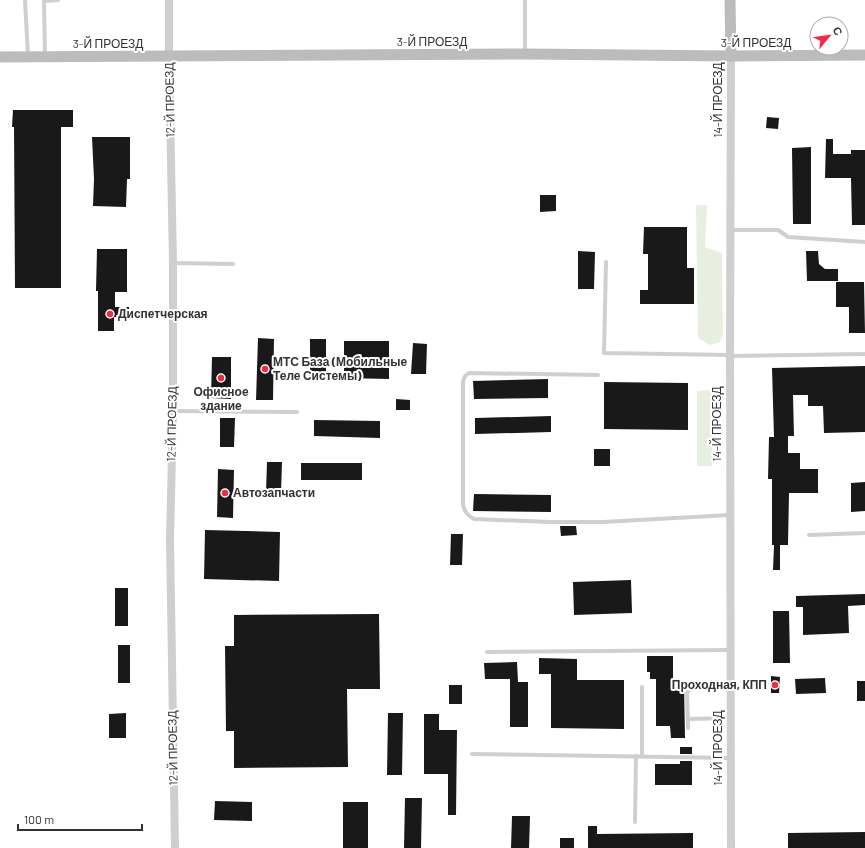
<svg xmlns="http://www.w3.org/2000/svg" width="865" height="848" viewBox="0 0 865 848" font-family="Barlow,sans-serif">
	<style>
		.green { fill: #e9efe0 }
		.building { fill: #191919 }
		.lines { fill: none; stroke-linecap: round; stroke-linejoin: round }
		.lane { stroke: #cfcfcf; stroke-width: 4 }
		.street { stroke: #cfcfcf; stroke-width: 8 }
		.secondary { stroke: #bcbcbc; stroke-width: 11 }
		.poi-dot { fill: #f42943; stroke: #fff; stroke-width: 1.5 }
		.labels { text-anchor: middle; stroke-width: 4; stroke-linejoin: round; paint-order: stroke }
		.street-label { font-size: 12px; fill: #323232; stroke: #fff }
		.poi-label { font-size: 12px; font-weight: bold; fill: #323232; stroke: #fff; text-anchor: start }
	</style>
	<rect width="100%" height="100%" fill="#fff"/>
	<g class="green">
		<path d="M696 205H707L705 247 722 253 723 335 720 342 710 345 698 338Z"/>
		<path d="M713 390 712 466H697V391Z"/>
	</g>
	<g class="building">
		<path d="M13 110H73V127H61V288H15L14 127H12Z"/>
		<path d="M767 117 779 118 778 129 766 128Z"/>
		<path d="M92 137H130V179H127L126 207 93 206 94 179Z"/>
		<path d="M826 139H833V154H851V150H865V225H852L851 178H825Z"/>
		<path d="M811 147V224H793L792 148Z"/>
		<path d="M540 195H556V211L540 212Z"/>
		<path d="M644 227H687V268H694V304H640V290H648V254H643Z"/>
		<path d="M97 249H127V292H115V307H129V318L114 317V331H98V291H96Z"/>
		<path d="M578 251 595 252 594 289H578Z"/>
		<path d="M806 251H818L819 264 825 269H838V281H807Z"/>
		<path d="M836 282H864L865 333H849V307H836Z"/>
		<path d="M258 338 274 339 273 400H256Z"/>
		<rect x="310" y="339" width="16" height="39"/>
		<path d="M344 341H389V379L344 378Z"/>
		<path d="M413 343 427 344 426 374H411Z"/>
		<path d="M212 357H231V399L211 398Z"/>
		<path d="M865 366V432L824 433 823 406H808V395H793L794 436H788V453H800V469H818V493H789L788 545H780V570H773L774 545H772V479H768L769 437H774L772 368Z"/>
		<path d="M548 379V398L474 399 473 381Z"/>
		<path d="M604 382 688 383V430L604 429Z"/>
		<path d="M396 399 410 400V410H396Z"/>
		<path d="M551 416V432L475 434V418Z"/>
		<path d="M220 418H235L234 447H220Z"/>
		<path d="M314 420 380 421V438L314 436Z"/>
		<rect x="594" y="449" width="16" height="17"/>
		<path d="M267 462H282L281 493 266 492Z"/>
		<rect x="301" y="463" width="61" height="17"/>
		<path d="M218 469 234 470 233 518 217 517Z"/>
		<path d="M865 482V511L851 512V483Z"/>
		<path d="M474 494 551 495V512L473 511Z"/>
		<path d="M560 526H576L577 535 561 536Z"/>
		<path d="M205 530 280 532 279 581 204 579Z"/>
		<path d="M451 534H463L462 565H450Z"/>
		<path d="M631 580 632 613 574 615 573 582Z"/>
		<rect x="115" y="588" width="13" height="38"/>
		<path d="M865 594V605L848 606 849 633 803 635V607H796V596Z"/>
		<path d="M773 611H789L790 663H773Z"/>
		<path d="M379 614 380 689H347L348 767 234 768V731H226L225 646H234V615Z"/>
		<rect x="118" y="645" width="12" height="38"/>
		<path d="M647 656H673V682H684L685 738H671L670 726H656V679H650V672H647Z"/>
		<path d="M539 658 577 659V680H624V729L551 728V674H539Z"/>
		<path d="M517 662 518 682H528V727H510V679H485L484 663Z"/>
		<path d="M771 676 780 677 779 693H771Z"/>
		<path d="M825 678 826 693 796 694 795 679Z"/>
		<rect x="857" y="681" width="8" height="20"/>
		<rect x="449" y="685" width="13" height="19"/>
		<path d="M126 713V738H109V714Z"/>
		<path d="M388 713H403L402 775H387Z"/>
		<path d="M424 714H439V730H457L456 815H448V774H424Z"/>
		<rect x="680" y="747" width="12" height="7"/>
		<path d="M680 761H692V785H655V764H680Z"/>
		<path d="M405 798H422L421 848H404Z"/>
		<path d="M215 801 252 802V821L214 820Z"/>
		<rect x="343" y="802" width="25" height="46"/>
		<path d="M512 816H530L529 848H511Z"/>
		<path d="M588 826H597V834L693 833V848H588Z"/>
		<path d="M865 832V848H788V833Z"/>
		<rect x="560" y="838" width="14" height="10"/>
	</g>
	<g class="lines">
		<g class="lane">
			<path d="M25 0 28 56"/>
			<path d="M44 0 45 57"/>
			<path d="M44 1 58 0"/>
			<path d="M525 54V0"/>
			<path d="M731 230H778L788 237 865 242"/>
			<path d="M606 262 604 353 730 355"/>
			<path d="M173 263 233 264"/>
			<path d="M730 356 865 354"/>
			<path d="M598 375 469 373 465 376 463 381V505C465 512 467 515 474 519L550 522H603L730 515"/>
			<path d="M173 411 297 412"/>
			<path d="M809 535 865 533"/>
			<path d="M487 652 730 650"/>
			<path d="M642 687V756"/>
			<path d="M688 719 731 718"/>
			<path d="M688 728 687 693C692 682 720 685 730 685"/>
			<path d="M472 754 731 758"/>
			<path d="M635 822 636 756"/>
		</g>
		<g class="street">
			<path d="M169 0V57L173 263V411L170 540 175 848"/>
			<path d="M731 56 730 356 731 848"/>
		</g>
		<g class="secondary">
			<path d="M730 0 731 56"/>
			<path d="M0 57 525 54 731 56 865 55"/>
		</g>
	</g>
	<g class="poi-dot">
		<circle cx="110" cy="314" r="4"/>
		<circle cx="265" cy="369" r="4"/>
		<circle cx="221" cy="378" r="4"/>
		<circle cx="225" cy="493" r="4"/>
		<circle cx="775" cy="685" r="4"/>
	</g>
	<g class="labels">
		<g class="street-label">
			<text x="432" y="46">3-Й ПРОЕЗД</text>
			<text x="756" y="47">3-Й ПРОЕЗД</text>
			<text x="108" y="48">3-Й ПРОЕЗД</text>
			<text transform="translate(170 100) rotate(-91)" y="4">12-Й ПРОЕЗД</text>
			<text transform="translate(718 100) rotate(-90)" y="4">14-Й ПРОЕЗД</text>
			<text transform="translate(172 424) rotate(-89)" y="4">12-Й ПРОЕЗД</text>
			<text transform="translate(717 424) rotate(-90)" y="4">14-Й ПРОЕЗД</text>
			<text transform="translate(173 748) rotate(-91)" y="4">12-Й ПРОЕЗД</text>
			<text transform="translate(718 748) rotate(-90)" y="4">14-Й ПРОЕЗД</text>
		</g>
		<g class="poi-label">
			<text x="118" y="318">Диспетчерская</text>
			<text x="273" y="366">МТС База (Мобильные<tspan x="273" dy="14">Теле Системы)</tspan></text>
			<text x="221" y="396" text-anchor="middle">Офисное<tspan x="221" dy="14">здание</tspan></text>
			<text x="233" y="497">Автозапчасти</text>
			<text x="767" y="689" text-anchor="end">Проходная, КПП</text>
		</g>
	</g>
	<g transform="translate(829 36) rotate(61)"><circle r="19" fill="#ffffff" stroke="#adadad"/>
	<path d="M0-3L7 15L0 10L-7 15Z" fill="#f42943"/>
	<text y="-6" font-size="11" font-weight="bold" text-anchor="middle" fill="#323232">С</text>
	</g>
	<path d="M18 824v6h124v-6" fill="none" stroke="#323232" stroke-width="2"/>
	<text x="24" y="824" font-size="12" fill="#323232" stroke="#ffffff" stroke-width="3" paint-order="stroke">100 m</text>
</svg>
